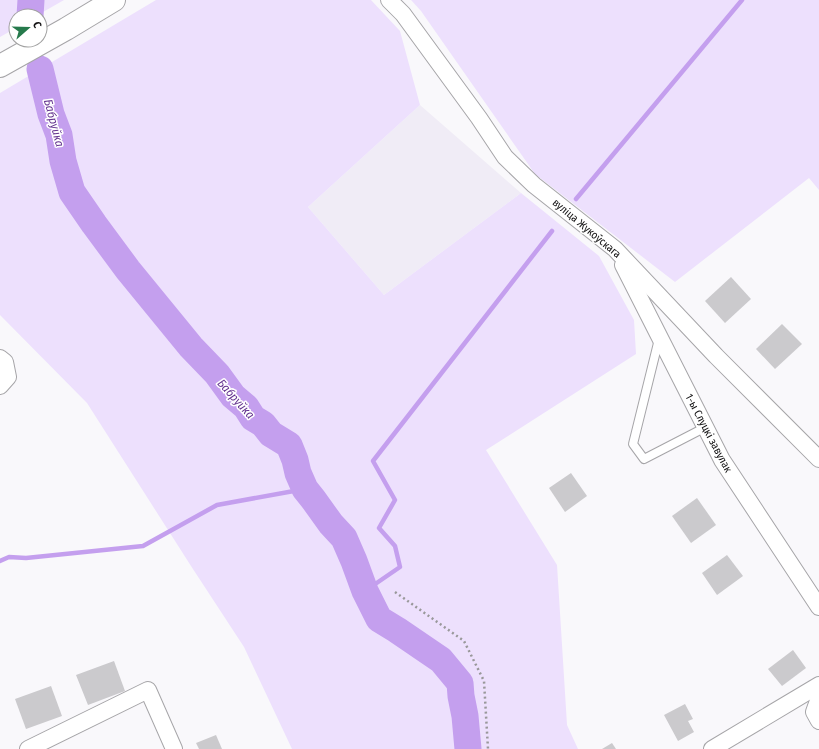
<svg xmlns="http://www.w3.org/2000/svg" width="819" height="749" viewBox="0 0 819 749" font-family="'Fira Sans Condensed',sans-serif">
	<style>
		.built { fill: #f0ecf6 }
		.green { fill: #ede0fd }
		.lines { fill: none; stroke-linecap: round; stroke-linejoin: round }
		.stream { stroke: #c49fee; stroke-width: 4.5 }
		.river { stroke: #c49fee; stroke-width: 27 }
		.building { fill: #cbcacd }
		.lane-casing { stroke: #a6a5a8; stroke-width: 10 }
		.street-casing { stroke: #a6a5a8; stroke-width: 18 }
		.secondary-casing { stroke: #a6a5a8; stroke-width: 24 }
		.path { stroke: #99989a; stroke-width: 2.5; stroke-dasharray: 2 3; stroke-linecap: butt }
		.lane { stroke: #fff; stroke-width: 8 }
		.street { stroke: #fff; stroke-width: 16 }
		.secondary { stroke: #fff; stroke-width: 22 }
		.labels { text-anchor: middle; stroke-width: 3; stroke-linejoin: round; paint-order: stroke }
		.street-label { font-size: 11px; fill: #141314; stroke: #fff }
		.water-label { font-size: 12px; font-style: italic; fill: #64348f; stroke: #fff }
	</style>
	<rect width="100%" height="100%" fill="#f9f8fb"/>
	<path class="built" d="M420 105 521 193 384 295 308 207Z"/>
	<g class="green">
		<path d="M0 0H64L36 16H16V28L0 37Z"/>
		<path d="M156 0H371L400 31 420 105 308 207 384 295 521 193 599 256 634 320 636 354 486 450 557 565 567 725 578 749H292L244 647 191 566 87 403 0 315V93Z"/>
		<path d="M411 0H819V190L809 178 675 282 535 174 421 11Z"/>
	</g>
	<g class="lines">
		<g class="stream">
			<path d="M576 199 742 0"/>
			<path d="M0 561 9 557 26 558 143 546 217 505 305 489"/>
			<path d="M365 591 400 567 395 546 379 528 395 500 373 461 552 231"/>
		</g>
		<g class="river">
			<path d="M30 16 31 0"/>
			<path d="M40 69 51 114 59 135 63 161 72 192 94 224 128 270 191 347 217 374 233 396 246 407 253 418 263 424 271 434 289 445 295 460 298 473 305 489 313 499 331 524 344 538 354 561 365 591 379 619 397 630 441 660 460 683 461 696 465 716 468 749"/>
		</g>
	</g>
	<g class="building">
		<path d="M731 277 751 299 725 323 705 301Z"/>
		<path d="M782 324 802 344 775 369 756 349Z"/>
		<path d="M571 473 587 496 565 512 549 488Z"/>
		<path d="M697 498 716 525 691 543 672 516Z"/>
		<path d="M727 555 743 576 717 595 702 573Z"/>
		<path d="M793 650 806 668 782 686 768 669Z"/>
		<path d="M114 661 125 691 88 705 76 675Z"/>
		<path d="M51 686 62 716 26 729 15 699Z"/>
		<path d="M685 704 693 719 688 721 694 732 678 741 664 715Z"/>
		<path d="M216 735 222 749H199L196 743Z"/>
		<path d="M612 743 616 749H602Z"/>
	</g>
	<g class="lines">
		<defs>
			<path id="lane" d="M659 339 633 444 644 459 706 427"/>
			<g id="street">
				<path d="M389 0 403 14 479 118 505 157 534 185 615 249 716 356 819 459"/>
				<path d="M623 265 722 460 819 607"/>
				<path d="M0 358 5 362 8 377 0 386"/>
				<path d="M819 698 814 712 819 721"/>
				<path d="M28 749 148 690 174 749"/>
				<path d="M712 749 819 685"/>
			</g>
			<path id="secondary" d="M0 66 66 29 114 0"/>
		</defs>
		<use href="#lane" class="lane-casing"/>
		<use href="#street" class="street-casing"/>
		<use href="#secondary" class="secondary-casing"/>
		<path class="path" d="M395 592 464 641 484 681 488 749"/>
		<use href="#lane" class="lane"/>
		<use href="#street" class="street"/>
		<use href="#secondary" class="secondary"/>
	</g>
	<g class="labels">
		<g class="street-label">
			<text transform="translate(587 228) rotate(40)" y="4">вуліца Жукоўскага</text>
			<text transform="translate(709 433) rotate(62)" y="4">1-ы Слуцкі завулак</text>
		</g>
		<g class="water-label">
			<text transform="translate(54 123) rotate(75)" y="4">Бабруйка</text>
			<text transform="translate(236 399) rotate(48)" y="4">Бабруйка</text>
		</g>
	</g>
	<g transform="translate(28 28) rotate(70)"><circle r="19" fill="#ffffff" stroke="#a1a1a1"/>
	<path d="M0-3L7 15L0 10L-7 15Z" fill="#267a4c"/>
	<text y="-6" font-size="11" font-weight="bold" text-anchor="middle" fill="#141314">С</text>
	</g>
</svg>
